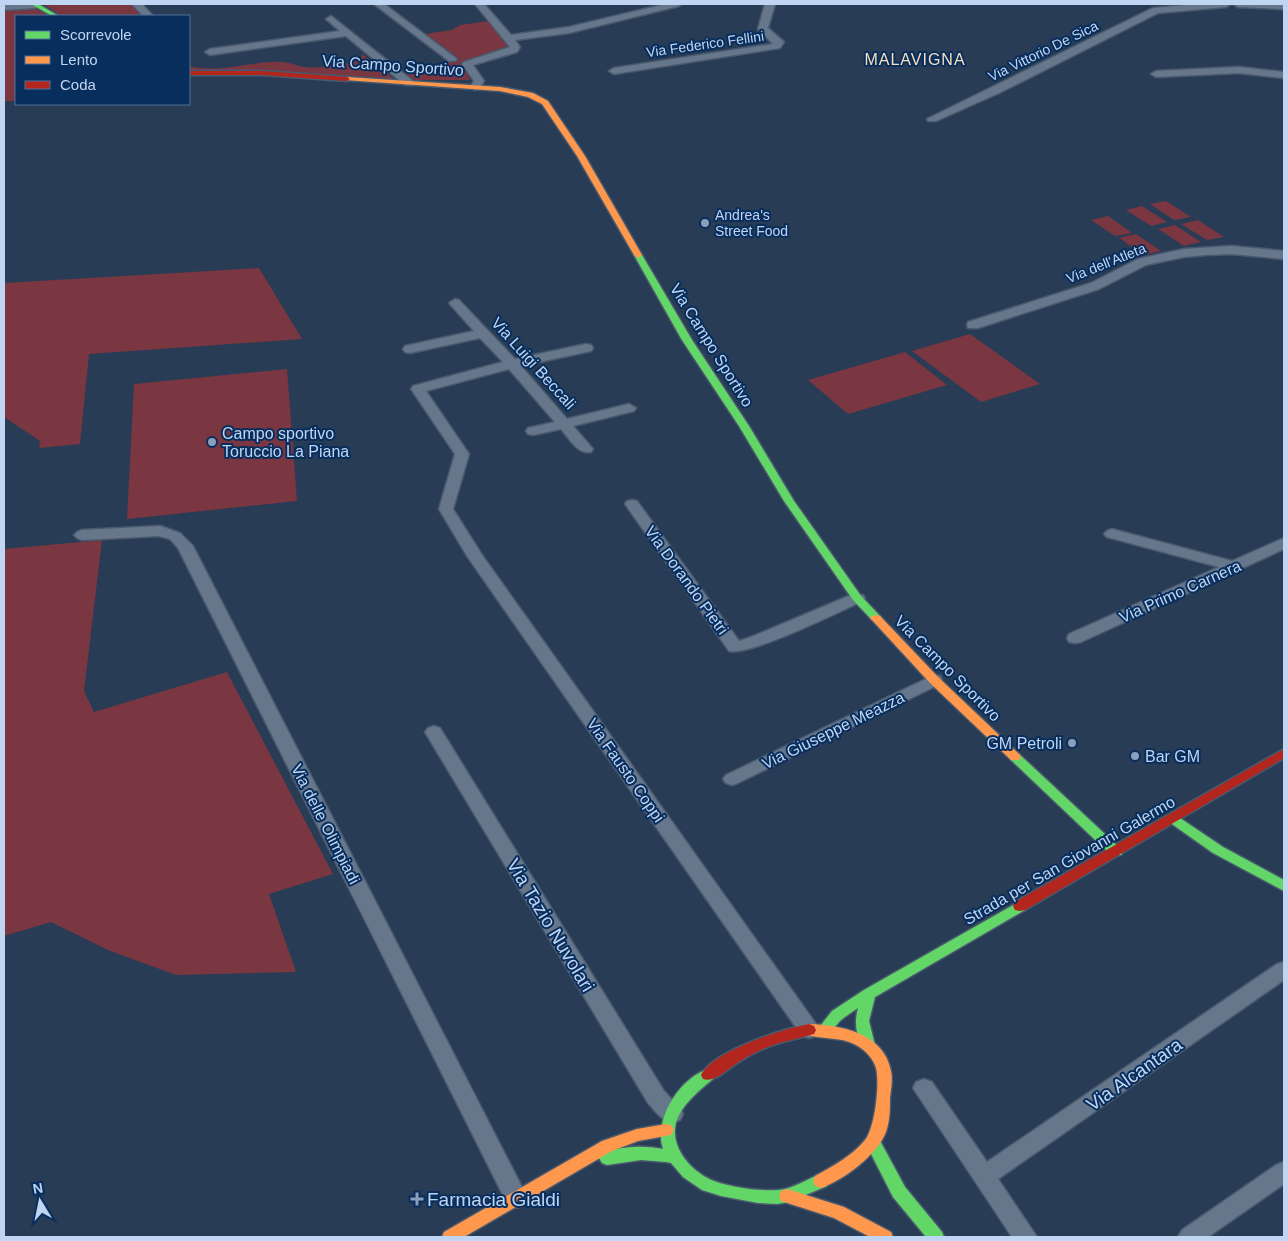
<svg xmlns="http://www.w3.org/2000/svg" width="1288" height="1241" viewBox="0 0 1288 1241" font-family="Helvetica,sans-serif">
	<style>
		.green { fill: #7a3641 }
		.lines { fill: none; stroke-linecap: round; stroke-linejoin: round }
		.street-casing { stroke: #49596e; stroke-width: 3 }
		.fast-casing { stroke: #49596e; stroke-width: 3 }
		.slow-casing { stroke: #49596e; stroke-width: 3 }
		.jam-casing { stroke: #49596e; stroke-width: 3 }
		.street { fill: #66768b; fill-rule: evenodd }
		.fast { fill: #63d668; fill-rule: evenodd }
		.slow { fill: #ff974d; fill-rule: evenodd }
		.jam { fill: #b3261e; fill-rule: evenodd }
		.poi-dot { fill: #8a9fbb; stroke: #082e5d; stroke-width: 2 }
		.labels { text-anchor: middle; stroke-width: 4; stroke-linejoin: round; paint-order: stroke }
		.far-street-label { font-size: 14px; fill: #bfd5f2; stroke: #082e5d }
		.far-poi-label { font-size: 14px; fill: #bfd5f2; stroke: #082e5d; text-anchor: start }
		.far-quarter-label { font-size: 16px; letter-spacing: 1px; fill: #fbdfb8; stroke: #082e5d }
		.street-label { font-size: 16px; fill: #bfd5f2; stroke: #082e5d }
		.poi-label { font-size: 16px; fill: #bfd5f2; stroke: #082e5d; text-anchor: start }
		.near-street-label { font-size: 19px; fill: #bfd5f2; stroke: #082e5d }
		.near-poi-label { font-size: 19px; fill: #bfd5f2; stroke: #082e5d; text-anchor: start }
	</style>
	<rect width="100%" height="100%" fill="#283c55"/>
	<g class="green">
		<path d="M43 4H131L142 16H62Z"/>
		<path d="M34 8 50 16H16V101H4V10Z"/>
		<path d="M489 21 509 47C503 58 473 56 461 64L470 79 469 80H415L405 74 460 59 425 34 452 30 460 25Z"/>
		<path d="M362 54 393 78V80L189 70V66C219 73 243 63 273 62 283 61 290 63 299 66 317 70 340 65 357 61L361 58Z"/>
		<path d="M1166 201 1191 217 1174 220 1150 204Z"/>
		<path d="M1142 206 1167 222 1151 226 1126 210Z"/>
		<path d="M1108 216 1132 233 1115 236 1091 220Z"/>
		<path d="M1198 220 1224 237 1207 240 1181 224Z"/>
		<path d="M1175 225 1201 242 1184 246 1158 229Z"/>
		<path d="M1136 234 1161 251 1144 255 1119 238Z"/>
		<path d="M259 268 302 339 89 354 80 444 39 448 40 441 4 417V283Z"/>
		<path d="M970 334 1040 384 981 402 912 351Z"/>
		<path d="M905 352 947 385 848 414 808 380Z"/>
		<path d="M287 369 297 501 127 519 134 384Z"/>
		<path d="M102 540 84 691 94 712 227 672 333 874 269 894 296 972 176 975 108 950 51 922 4 936V549Z"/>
	</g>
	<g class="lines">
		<defs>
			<g id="street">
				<path d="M4 4H40L41 5 36 8 4 10Z"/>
				<path d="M132 4H142L153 16H143Z"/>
				<path d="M374 4H384L457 59 455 61H449Z"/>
				<path d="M475 4H484L511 35 569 27 666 4H681L679 6 569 33 515 40 520 47 517 52 473 65 484 81 479 89 475 90 470 87 474 81 462 64 464 62 510 47Z"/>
				<path d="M765 4H775L768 28 784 42 780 48 614 74 609 71 614 68 773 44 758 29Z"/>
				<path d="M1197 4H1231L1226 7 1158 13 999 93 936 121H928L927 119 1153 8Z"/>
				<path d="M1233 4H1284V9L1238 7Z"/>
				<path d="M331 16 413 81V85H405L346 36 210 55 205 52 210 49 340 31 326 19Z"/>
				<path d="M1239 67 1284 72V78L1239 73 1156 77 1151 74 1156 71Z"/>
				<path d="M1231 246 1284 251V259L1231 254 1206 255 1184 257 1146 265 1099 289 978 328H968L967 325 968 322 1091 283 1138 259 1184 249Z"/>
				<path d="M455 299 459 300 515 359 586 344 591 345 593 348 591 351 521 366 567 419 629 404 636 408 634 411 573 426 593 449 591 452C578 455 569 438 561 429L533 435 528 434 526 431 528 428 555 422 509 369 426 391 469 454 453 509 482 555 816 1024 819 1030 816 1036 809 1038 802 1036 467 556 439 509 455 454 411 389 413 386 503 362 480 338 410 353 405 352 403 349 405 346 474 331 449 303Z"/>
				<path d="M632 500 637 501 739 641 751 637 851 595H863L865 598 863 601C838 612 751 656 729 651L625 504 627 501Z"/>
				<path d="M160 526 180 533 193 546 524 1191 527 1198 524 1205 516 1208 508 1205 178 548 170 539 159 536 82 540 77 538 74 535 77 532 82 530Z"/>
				<path d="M1112 529 1232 561 1284 538V549L1081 642 1075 643 1069 642 1067 638 1069 634 1219 567 1107 537 1104 534 1107 531Z"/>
				<path d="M934 675 940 676 942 680 940 684 738 783 732 785 726 783 723 779 726 775Z"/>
				<path d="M434 726 440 728 664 1091 680 1108 683 1114 680 1120C665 1126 658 1114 648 1103L425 732 428 728Z"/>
				<path d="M1284 962V980L998 1179 1037 1237H1012L913 1088 916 1082 924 1079 932 1082 987 1162 1277 964Z"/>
				<path d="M1284 1162V1184L1208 1237H1178L1182 1230 1276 1165Z"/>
			</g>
			<g id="fast">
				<path d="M31 4H38L59 16H52Z"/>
				<path d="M638 252 642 255 692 340 749 426 794 501 861 596 880 616 882 618 880 620H872L853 600 784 501 739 426 682 340 634 255Z"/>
				<path d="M1015 753 1019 754 1121 849 1123 852 1121 855H1111L1011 760 1009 757 1011 754Z"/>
				<path d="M1174 814 1223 847 1284 880V891L1213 853 1169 822 1168 819 1169 816Z"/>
				<path d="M1020 901 1025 902 1027 906 1025 910 875 997 869 1021 875 1045 873 1049 868 1051 863 1049C856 1036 854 1022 858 1008 852 1012 846 1016 841 1020 834 1027 830 1038 819 1034L817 1030 832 1011 864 990Z"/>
				<path d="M708 1069 713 1071 715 1075 713 1079C701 1089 687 1100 679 1115 665 1142 689 1171 714 1181 733 1188 759 1191 778 1190 794 1189 806 1179 821 1174L827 1176 829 1181 827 1186 789 1202 777 1204 758 1203 721 1196 702 1190 683 1177 671 1163 666 1162 641 1160 607 1165 602 1163 599 1158 602 1153C621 1146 643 1145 663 1149 653 1119 680 1078 708 1069Z"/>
				<path d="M873 1136 878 1137 905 1187 942 1232 944 1237H926L893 1197 865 1142 868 1137Z"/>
			</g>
			<g id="slow">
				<path d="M347 77 500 87 533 93 548 101 585 156 642 255 638 258 634 255 577 156 542 104 528 97 500 91 345 80V78Z"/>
				<path d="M876 615 880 616 938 677 1019 754 1021 757 1019 760H1011L930 683 872 620 870 618 872 616Z"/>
				<path d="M809 1024C841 1025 884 1033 891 1071 893 1080 891 1089 890 1098 890 1109 890 1121 886 1132 877 1155 845 1179 821 1188L815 1186 813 1181 815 1176C833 1166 852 1156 865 1140 875 1128 880 1083 876 1068 873 1058 865 1050 856 1045 840 1036 821 1040 804 1034L802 1030 804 1026Z"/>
				<path d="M666 1124 671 1125 674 1130 671 1135 638 1141 612 1151 464 1237H442L444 1232 602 1141 637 1129Z"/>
				<path d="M787 1189 844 1207 891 1232 893 1237H870L834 1218 781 1201 779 1196 781 1191Z"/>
			</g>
			<g id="jam">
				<path d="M189 71H262L347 77 350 79 347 81 262 75H189Z"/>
				<path d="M1284 749V758L1025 910 1020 911 1015 910 1013 906 1015 902Z"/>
				<path d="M809 1024 814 1026 816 1030 814 1034C804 1037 794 1039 783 1042 767 1046 751 1054 737 1063 727 1069 715 1083 703 1079L701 1075C713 1051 783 1029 809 1024Z"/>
			</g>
		</defs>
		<use href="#street" class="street-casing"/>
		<use href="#fast" class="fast-casing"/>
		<use href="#slow" class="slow-casing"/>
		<use href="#jam" class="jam-casing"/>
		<use href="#street" class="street"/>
		<use href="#fast" class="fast"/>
		<use href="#slow" class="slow"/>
		<use href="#jam" class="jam"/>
	</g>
	<g class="poi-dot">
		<circle cx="705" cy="223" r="5"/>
		<circle cx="212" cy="442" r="5"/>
		<circle cx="1072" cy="743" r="5"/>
		<circle cx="1135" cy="756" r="5"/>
		<path d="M414.5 1191.5h5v5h5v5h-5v5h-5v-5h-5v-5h5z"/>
	</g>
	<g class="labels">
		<g class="far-street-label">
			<text transform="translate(705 44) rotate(-8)" y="5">Via Federico Fellini</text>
			<text transform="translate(1043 51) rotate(-26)" y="5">Via Vittorio De Sica</text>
			<text transform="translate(1106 263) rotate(-22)" y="5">Via dell'Atleta</text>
		</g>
		<g class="far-poi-label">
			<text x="715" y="220">Andrea's<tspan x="715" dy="16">Street Food</tspan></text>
		</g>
		<g class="far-quarter-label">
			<text x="915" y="65">MALAVIGNA</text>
		</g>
		<g class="street-label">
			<text transform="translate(393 65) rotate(4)" y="6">Via Campo Sportivo</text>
			<text transform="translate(712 345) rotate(58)" y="6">Via Campo Sportivo</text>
			<text transform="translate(534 363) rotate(48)" y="6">Via Luigi Beccali</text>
			<text transform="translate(687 580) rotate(54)" y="6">Via Dorando Pietri</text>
			<text transform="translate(1180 591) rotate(-24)" y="6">Via Primo Carnera</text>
			<text transform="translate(948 668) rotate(45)" y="6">Via Campo Sportivo</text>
			<text transform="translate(833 730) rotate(-26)" y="6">Via Giuseppe Meazza</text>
			<text transform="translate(626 770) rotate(55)" y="6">Via Fausto Coppi</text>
			<text transform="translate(326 824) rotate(63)" y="6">Via delle Olimpiadi</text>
			<text transform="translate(1069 860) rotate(-30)" y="6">Strada per San Giovanni Galermo</text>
		</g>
		<g class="poi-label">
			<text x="222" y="439">Campo sportivo<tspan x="222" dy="18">Toruccio La Piana</tspan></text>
			<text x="1062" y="749" text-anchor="end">GM Petroli</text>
			<text x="1145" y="762">Bar GM</text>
		</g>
		<g class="near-street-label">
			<text transform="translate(551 925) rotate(59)" y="7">Via Tazio Nuvolari</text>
			<text transform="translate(1134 1074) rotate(-35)" y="7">Via Alcantara</text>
		</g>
		<g class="near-poi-label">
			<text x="427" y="1206">Farmacia Gialdi</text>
		</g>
	</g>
	<rect width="1288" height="1241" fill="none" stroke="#bfd5f2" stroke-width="10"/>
	<rect x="15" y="15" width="175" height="90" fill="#082e5d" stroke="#517199"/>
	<rect x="25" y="31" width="25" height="8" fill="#63d668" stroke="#517199"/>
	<text x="60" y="40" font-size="15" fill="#bfd5f2">Scorrevole</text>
	<rect x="25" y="56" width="25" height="8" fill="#ff974d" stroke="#517199"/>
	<text x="60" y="65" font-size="15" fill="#bfd5f2">Lento</text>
	<rect x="25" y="81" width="25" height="8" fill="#b3261e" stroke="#517199"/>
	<text x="60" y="90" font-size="15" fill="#bfd5f2">Coda</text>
	<g transform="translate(40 1201) rotate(350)" stroke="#082e5d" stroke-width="4" paint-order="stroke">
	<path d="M0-4L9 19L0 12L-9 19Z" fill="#bfd5f2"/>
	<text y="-8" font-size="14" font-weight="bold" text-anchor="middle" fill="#bfd5f2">N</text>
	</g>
</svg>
